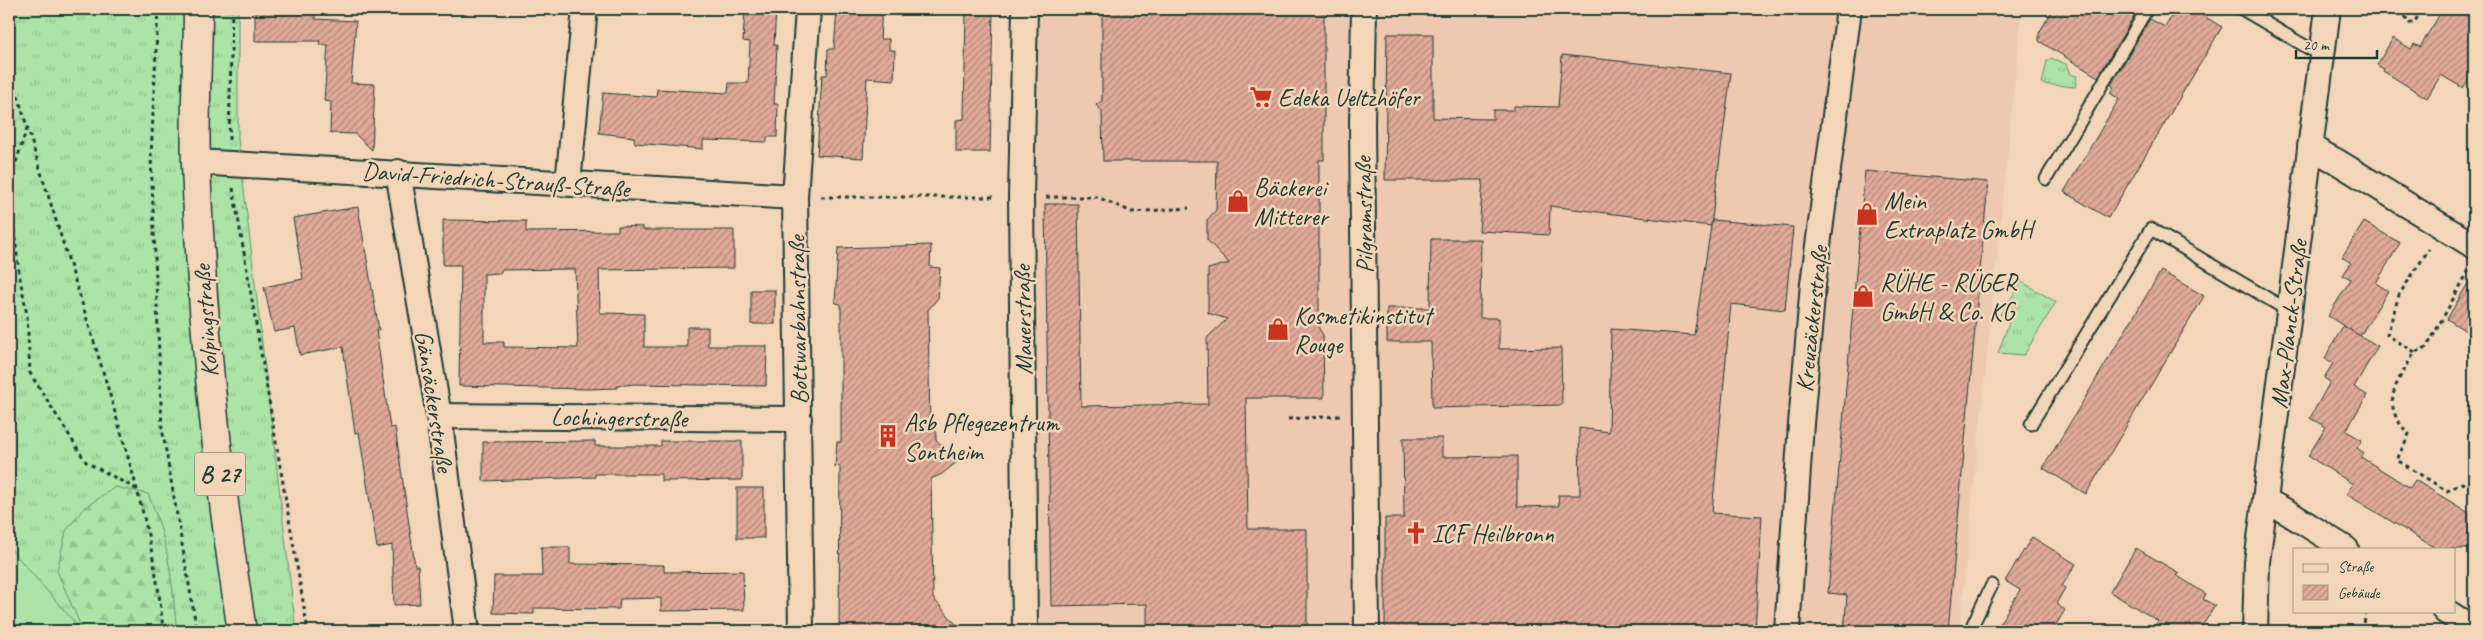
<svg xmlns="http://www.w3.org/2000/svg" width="2483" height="640" viewBox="0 0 2483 640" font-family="Caveat,sans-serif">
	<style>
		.built { fill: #eec8b0 }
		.grass { fill: url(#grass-tufts); stroke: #66906e }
		.forest { fill: url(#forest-firs); stroke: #66906e }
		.garden { fill: #ace3a7; stroke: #66906e }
		.building { fill: url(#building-hatch); stroke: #1f3d34; fill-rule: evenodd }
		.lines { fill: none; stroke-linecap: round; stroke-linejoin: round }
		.lane-casing { stroke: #1f3d34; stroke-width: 15 }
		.street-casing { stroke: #1f3d34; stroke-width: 28 }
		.primary-casing { stroke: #1f3d34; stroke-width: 31 }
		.path { stroke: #1f3d34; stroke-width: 3; stroke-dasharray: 4 4; stroke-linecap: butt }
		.lane { stroke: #f3d6ba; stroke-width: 11 }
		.street { stroke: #f3d6ba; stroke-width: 24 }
		.primary { stroke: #f3d6ba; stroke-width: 28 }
		.labels { text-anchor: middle; stroke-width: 5; stroke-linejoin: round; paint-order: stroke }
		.shield { fill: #f3d6ba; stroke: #5f6b5c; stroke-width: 1 }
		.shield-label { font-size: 24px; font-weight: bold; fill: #1f3d34 }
		.poi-label { font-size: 25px; fill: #1f3d34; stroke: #f3d6ba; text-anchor: start }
		.street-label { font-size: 25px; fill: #1f3d34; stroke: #f3d6ba }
	</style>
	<defs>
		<pattern id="grass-tufts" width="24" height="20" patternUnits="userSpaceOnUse" patternTransform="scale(1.25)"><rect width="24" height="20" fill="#ace3a7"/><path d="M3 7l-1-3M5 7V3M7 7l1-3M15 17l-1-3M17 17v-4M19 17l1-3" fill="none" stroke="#94c490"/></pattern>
		<pattern id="forest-firs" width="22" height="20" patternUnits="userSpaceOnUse" patternTransform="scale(1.25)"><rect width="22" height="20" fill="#ace3a7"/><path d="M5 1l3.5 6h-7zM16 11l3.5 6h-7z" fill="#94c490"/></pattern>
		<pattern id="building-hatch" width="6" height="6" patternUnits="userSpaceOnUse" patternTransform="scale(1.25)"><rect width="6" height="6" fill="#e1a999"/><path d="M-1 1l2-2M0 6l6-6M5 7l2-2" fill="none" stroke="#b68b7e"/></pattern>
	</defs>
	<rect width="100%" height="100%" fill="#f3d6ba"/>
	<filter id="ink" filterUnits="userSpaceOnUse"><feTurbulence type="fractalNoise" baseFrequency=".02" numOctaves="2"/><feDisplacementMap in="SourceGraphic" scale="10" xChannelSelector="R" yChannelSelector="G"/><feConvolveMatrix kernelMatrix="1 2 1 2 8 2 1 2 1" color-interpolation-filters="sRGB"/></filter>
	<g filter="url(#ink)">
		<path class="built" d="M1038 9H2022L1959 631H1031L1032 195Z"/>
		<g class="grass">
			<path d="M9 9H238V139L296 631H68L9 564Z"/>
			<path d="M2051 58 2066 64 2070 74 2077 76 2075 87 2042 84 2047 61Z"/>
			<path d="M2022 282 2056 302 2024 355 1998 353 2009 323 2000 314Z"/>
		</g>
		<path class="forest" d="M115 487 148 494C167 537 172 577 176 624L174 631H83L57 571 66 531 83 509Z"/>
		<path class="garden" d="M9 547 82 631H9Z"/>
		<g class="building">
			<path d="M255 9H315V19L356 21 351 83 375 84 372 150 355 134 330 133 331 102 324 101 328 45H319L320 41H255Z"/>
			<path d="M745 9H776L774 45H777L774 104H778L777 137H767V142L703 140V149L635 143 634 137 599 133 603 93 656 97 657 89 728 93 729 83H748L750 42 743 41Z"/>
			<path d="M837 9H882L880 39H889V50H895L894 80 867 78 863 158 817 155 822 75H827L828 49H834Z"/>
			<path d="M966 9H993L990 152H956V120L964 119Z"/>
			<path d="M1102 9H1324V160H1319V329L1323 335 1324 398H1246L1248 529H1307V631H1147V604L1051 606 1045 204H1078L1081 406 1208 404 1207 338 1227 319 1208 313V269L1229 263 1207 240V220L1216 210 1217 161H1103L1102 112 1096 105 1102 101Z"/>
			<path d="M2053 9H2133L2137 11 2098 77 2039 41V33Z"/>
			<path d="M2176 9H2192L2222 27 2108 218 2064 192 2119 99 2110 93 2114 87 2111 85 2150 19 2165 27Z"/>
			<path d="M2443 9H2474V71L2463 88 2441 75 2427 98 2383 71 2384 69 2377 65 2393 38 2411 49 2414 44 2420 47Z"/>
			<path d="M1387 34H1433V118L1493 119V110H1514V106L1558 107 1562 55 1731 73 1711 226 1550 206 1549 235 1479 231 1483 180H1385Z"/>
			<path d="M1865 171 1988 182 1948 631H1844L1847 595 1828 593Z"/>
			<path d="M358 207 379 330H376L390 428 395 427 415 566H418L420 604 394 605 392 545 377 548 359 432 355 433 343 347 300 355 295 328 274 332 264 287 303 279 293 218Z"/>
			<path d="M443 220 526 221V232L618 231V226L643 227V230H734V268L599 270 600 313 644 314V347H687V327H708V346H767L766 386 634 384 617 386V388L588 389 459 386 461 265H443ZM575 269 578 348 504 347V342H484V274L501 273V270Z"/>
			<path d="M1712 220 1793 227 1785 310 1731 304 1712 513 1762 516 1755 631 1673 628V631H1385V518H1404L1403 438H1442V457L1517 456V507L1559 506 1558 495H1580L1579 428 1609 432 1611 329 1694 335Z"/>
			<path d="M2364 222 2400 243 2376 283 2388 291 2360 336 2328 316 2351 279 2343 275 2351 263 2342 257Z"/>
			<path d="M1431 239H1481L1480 318H1499V349L1561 348 1562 405 1432 408 1431 342H1387V308H1430Z"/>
			<path d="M931 245 930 267 940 268 938 298 928 310 930 429 936 431V440L957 462 942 474 931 479 933 598 962 631H839L840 466 835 467 837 442H841V304L835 303 838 248Z"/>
			<path d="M2161 271 2204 296 2086 494 2043 468Z"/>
			<path d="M2474 273V336L2447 319Z"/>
			<rect x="751" y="290" width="24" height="34"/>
			<path d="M2343 326 2378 346 2354 387 2367 395 2346 431 2362 440 2357 448 2364 453 2361 457 2410 488 2415 480 2474 516V549H2437L2346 494 2353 484 2308 456 2326 427 2310 418 2330 382 2324 378 2333 363 2325 358Z"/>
			<path d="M595 441V446H661V441H742V480L661 481V474H595V477L483 481V442Z"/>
			<rect x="737" y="488" width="27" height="50"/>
			<path d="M2032 537 2076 564 2062 586 2065 588 2056 604 2065 610 2052 631H1995L2020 590 2005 581Z"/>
			<path d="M541 547H570V564L664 565V572L743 571 744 610 661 611V598L620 599 619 609 534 608V614L493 613 494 576H542Z"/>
			<path d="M2136 548 2179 573 2176 575 2206 594 2203 599 2215 606 2199 631H2152L2158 621 2110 592Z"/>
		</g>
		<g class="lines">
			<defs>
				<g id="lane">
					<path d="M2242 9 2322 56"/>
					<path d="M2046 179 2147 9"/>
					<path d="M2031 424 2151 229 2289 311"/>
					<path d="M1972 631 1973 624 1992 585"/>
				</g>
				<g id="street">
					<path d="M1364 9 1362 124 1367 631"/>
					<path d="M2310 147 2336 161 2474 246"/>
					<path d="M196 162 795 197"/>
					<path d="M398 172 439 416 467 631"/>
					<path d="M568 183 585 9"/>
					<path d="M439 416 799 419"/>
					<path d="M2266 501 2287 512 2346 549"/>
					<path d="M2445 611 2474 629"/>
					<path d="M801 631 795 197 808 9"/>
					<path d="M1025 631 1021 197 1025 9"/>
					<path d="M1787 631 1801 424 1813 284 1849 9"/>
					<path d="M2255 631 2257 562 2328 9"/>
				</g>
				<path id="primary" d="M198 9C198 60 194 112 196 164 201 321 218 476 242 631"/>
			</defs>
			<use href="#lane" class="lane-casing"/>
			<use href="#street" class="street-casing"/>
			<use href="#primary" class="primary-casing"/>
			<g class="path">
				<path d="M158 9 151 157 162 428 197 631"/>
				<path d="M2401 9 2409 23H2414L2422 9"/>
				<path d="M9 65C41 178 79 289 112 402 134 477 157 553 163 631"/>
				<path d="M27 128 9 184 19 273 27 315 30 373 86 462 138 490"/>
				<path d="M229 140 232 9"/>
				<path d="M233 188 308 631"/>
				<path d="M821 197H997"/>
				<path d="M1046 197H1097L1132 212 1189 208"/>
				<path d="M2469 270 2427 347 2415 352C2397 382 2378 404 2409 434L2397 460 2447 491 2462 483 2474 491"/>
				<path d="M2415 352 2387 335 2399 295 2429 249"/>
				<path d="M1288 419 1341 416"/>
				<path d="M2363 631 2366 611"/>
			</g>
			<use href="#lane" class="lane"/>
			<use href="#street" class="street"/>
			<use href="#primary" class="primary"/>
		</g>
	</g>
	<defs>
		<symbol id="supermarket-bare" viewBox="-9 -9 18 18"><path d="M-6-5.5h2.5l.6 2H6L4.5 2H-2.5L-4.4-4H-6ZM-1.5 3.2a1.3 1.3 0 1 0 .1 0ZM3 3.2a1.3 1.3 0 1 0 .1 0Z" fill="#c8321e" stroke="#f3d6ba" stroke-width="2.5" paint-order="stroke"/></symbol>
		<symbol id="shop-bare" viewBox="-9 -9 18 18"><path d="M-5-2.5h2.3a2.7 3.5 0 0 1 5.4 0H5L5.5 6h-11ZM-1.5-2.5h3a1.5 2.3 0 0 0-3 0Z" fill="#c8321e" stroke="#f3d6ba" stroke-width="2.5" paint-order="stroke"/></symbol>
		<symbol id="building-bare" viewBox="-9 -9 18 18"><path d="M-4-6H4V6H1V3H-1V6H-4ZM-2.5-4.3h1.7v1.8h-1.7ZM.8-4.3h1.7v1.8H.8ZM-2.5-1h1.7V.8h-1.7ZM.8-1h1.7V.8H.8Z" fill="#c8321e" stroke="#f3d6ba" stroke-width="2.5" paint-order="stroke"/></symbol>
		<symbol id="church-bare" viewBox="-9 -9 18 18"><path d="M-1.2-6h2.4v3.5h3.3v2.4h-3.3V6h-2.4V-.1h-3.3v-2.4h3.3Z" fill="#c8321e" stroke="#f3d6ba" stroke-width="2.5" paint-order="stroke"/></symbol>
	</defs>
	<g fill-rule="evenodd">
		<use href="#supermarket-bare" x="1245" y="81" width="32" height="32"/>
		<use href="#shop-bare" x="1222" y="185" width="32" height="32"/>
		<use href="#shop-bare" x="1851" y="198" width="32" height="32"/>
		<use href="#shop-bare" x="1847" y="280" width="32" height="32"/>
		<use href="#shop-bare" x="1262" y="313" width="32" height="32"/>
		<use href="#building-bare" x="872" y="420" width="32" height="32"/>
		<use href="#church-bare" x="1400" y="517" width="32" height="32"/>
	</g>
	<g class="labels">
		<rect class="shield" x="195" y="452.5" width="50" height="43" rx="4"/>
		<g class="shield-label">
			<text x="220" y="482">B 27</text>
		</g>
		<g class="poi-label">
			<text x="1278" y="106">Edeka Ueltzhöfer</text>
			<text x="1254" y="196">Bäckerei<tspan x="1254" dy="29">Mitterer</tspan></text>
			<text x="1884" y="209">Mein<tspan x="1884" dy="29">Extraplatz GmbH</tspan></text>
			<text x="1880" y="291">RÜHE - RÜGER<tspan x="1880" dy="29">GmbH &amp; Co. KG</tspan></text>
			<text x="1294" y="324">Kosmetikinstitut<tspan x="1294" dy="29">Rouge</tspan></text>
			<text x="904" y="431">Asb Pflegezentrum<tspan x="904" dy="29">Sontheim</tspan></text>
			<text x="1432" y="542">ICF Heilbronn</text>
		</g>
		<g class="street-label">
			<text transform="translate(496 179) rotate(4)" y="9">David-Friedrich-Strauß-Straße</text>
			<text transform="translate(1363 215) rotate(-91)" y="9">Pilgramstraße</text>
			<text transform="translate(1811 319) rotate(-84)" y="9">Kreuzäckerstraße</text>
			<text transform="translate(797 320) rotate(-91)" y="9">Bottwarbahnstraße</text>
			<text transform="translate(1022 320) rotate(-91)" y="9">Mauerstraße</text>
			<text transform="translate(205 321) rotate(-94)" y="9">Kolpingstraße</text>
			<text transform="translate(2288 324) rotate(-83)" y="9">Max-Planck-Straße</text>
			<text transform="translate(435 401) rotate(81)" y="9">Gänsäckerstraße</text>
			<text transform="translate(619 417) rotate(1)" y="9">Lochingerstraße</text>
		</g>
	</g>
	<rect width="2483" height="640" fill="none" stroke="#f3d6ba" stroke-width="30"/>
	<rect x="15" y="15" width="2453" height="610" fill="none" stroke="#1f3d34" stroke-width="2" filter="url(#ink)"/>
	<rect x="2293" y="548" width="162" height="65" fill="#f3d6ba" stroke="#9e9984"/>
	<rect x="2303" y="564" width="25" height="8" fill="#f3d6ba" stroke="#9e9984"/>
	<text x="2338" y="572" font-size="15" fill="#1f3d34">Straße</text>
	<rect x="2303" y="585" width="25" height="15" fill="url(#building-hatch)" stroke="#9e9984"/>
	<text x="2338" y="598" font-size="15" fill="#1f3d34">Gebäude</text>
	<path d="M2296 50v8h81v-8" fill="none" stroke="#1f3d34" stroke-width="2.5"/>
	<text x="2303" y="50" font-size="15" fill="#1f3d34" stroke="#f3d6ba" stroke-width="4" paint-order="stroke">20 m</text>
</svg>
